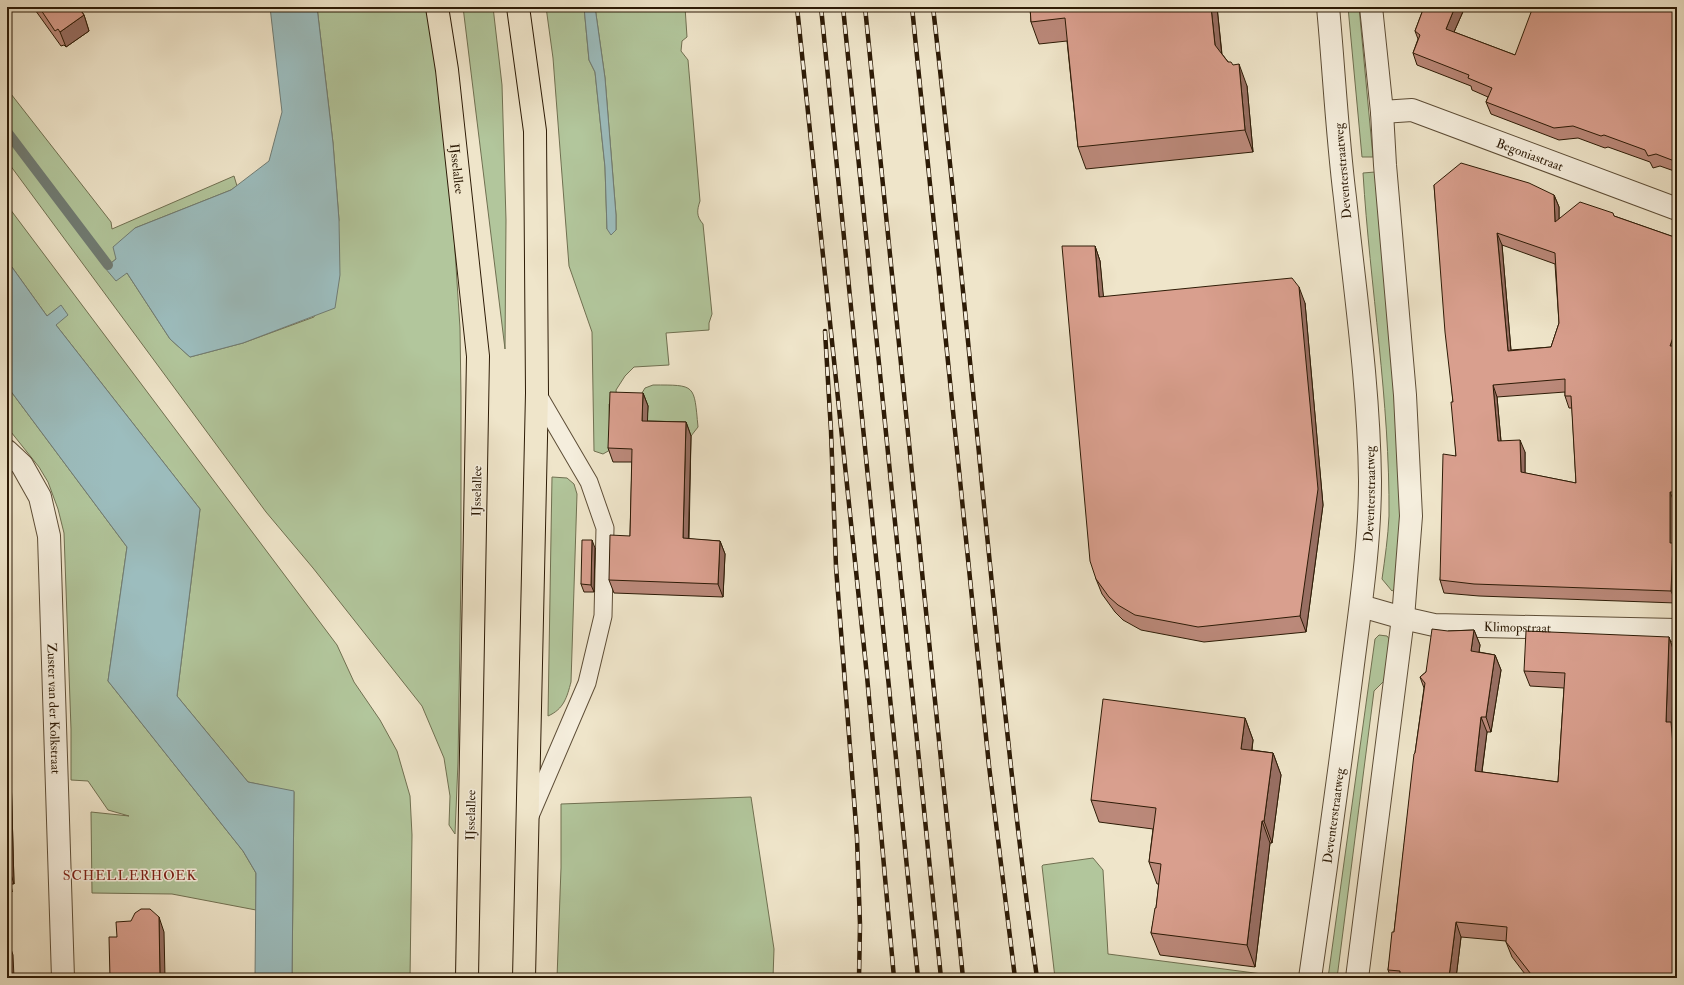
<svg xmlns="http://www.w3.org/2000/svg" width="1684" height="985" viewBox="0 0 1684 985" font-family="'IM FELL Double Pica',serif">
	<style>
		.green { fill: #b2c69c; stroke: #707051 }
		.water { fill: #9cbdbe; stroke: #707c74 }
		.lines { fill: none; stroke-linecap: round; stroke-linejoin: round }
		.stream { stroke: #707c74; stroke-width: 10 }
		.service-casing { stroke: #5e4e37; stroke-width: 19 }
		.minor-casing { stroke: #5e4e37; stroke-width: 24 }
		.tertiary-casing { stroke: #5e4e37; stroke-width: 24 }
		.primary-casing { stroke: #2d1b06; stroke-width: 24 }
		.service { stroke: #f5eedd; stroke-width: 17 }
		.minor { stroke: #f5eedd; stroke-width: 22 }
		.tertiary { stroke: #f5eedd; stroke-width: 22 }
		.primary { stroke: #efe5ca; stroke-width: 22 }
		.rail-casing { stroke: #2d1b06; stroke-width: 4.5 }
		.rail { stroke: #f5eedd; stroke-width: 3; stroke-dasharray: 9; stroke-linecap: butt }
		.wall { fill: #bb897a; stroke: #2d1b06; fill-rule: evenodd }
		.shaded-wall { fill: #986f63; stroke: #2d1b06 }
		.building { fill: #d99f8e; stroke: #2d1b06; fill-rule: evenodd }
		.labels { text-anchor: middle; stroke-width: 3; stroke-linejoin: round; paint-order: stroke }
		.street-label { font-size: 13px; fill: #2d1b06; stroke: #f5eedd }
		.neighbourhood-label { font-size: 14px; letter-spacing: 1px; fill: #7a1f14; stroke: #f5eedd }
	</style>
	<rect width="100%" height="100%" fill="#efe5ca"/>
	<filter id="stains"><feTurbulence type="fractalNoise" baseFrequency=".005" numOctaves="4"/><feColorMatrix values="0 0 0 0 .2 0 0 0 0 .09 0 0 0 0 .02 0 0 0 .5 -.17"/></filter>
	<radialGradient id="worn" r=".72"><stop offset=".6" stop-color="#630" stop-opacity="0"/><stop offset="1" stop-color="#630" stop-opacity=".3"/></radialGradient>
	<g class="green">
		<path d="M317 7H428L440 90 451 189 460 328 461 397V571L458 762 455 834 449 825 450 796 444 758 422 706 313 568 266 512 7 161V107L11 106V94L111 222 112 229 234 176 237 186 231 190 135 228 116 259 105 268 127 273 170 339 190 357 243 343 314 317 339 220 333 143Z"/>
		<path d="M463 7H493L502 85 506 220 505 349Z"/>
		<path d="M546 7H584L589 60 595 72 605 167 607 229 616 230V215L605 78 595 7H685L687 37 682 41 681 51 688 60 700 201C697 210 696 216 703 224L712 314 709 323V330L666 333 669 365 634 367 625 376 616 390 617 399 609 404 610 450 603 454 594 451 592 332 569 266 553 58Z"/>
		<path d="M1348 7H1359L1373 157H1362Z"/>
		<path d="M1375 172 1396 410 1400 489V525L1396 588 1392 591 1382 579C1385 558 1388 537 1389 516 1390 401 1370 287 1363 173Z"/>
		<path d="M7 205 337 645 354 682 380 720 397 751 410 796 412 835 410 978H292L294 792 248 782 177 696 200 509 56 325 61 306 47 316 9 263 7 264Z"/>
		<path d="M653 385C696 385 694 384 698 427L691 436 647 434 639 398 645 388Z"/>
		<path d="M7 386 127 547 108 681 243 851 256 873V910L172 894 92 893 91 812 129 816 108 810 88 781 71 780V729L64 533 58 509 48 482 39 467 7 427Z"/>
		<path d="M552 477 567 478 574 484 577 494 571 682C567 697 564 709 548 716Z"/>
		<path d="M1379 635 1387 636 1390 640 1385 680 1374 691 1337 978H1328L1375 639Z"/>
		<path d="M751 797 774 949 773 978H557L561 868V804Z"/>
		<path d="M1093 858 1103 870 1108 954 1293 978H1055L1042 866 1043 865Z"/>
	</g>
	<g class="water">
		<path d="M270 7H317L333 143 339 220 340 275 335 308 243 343 190 357 170 339 127 273 116 281 105 268 116 259 113 247 135 228 231 190 269 161 282 112Z"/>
		<path d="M584 7H595L605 78 616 215V230L611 235 607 229 605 167 595 72 589 60Z"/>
		<path d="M9 263 47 316 61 305 68 315 56 325 200 509 177 696 248 782 294 791 292 978H255L256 873 243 851 108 681 127 547 7 386V264Z"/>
	</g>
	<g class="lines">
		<path class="stream" d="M8 133 108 265"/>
		<defs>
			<path id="service" d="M530 816 587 683 603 616 605 528 589 482 537 393"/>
			<g id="minor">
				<path id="s1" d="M1382 112 1412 110 1677 209"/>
				<path id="s2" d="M7 451 22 465 40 497 49 536 63 978"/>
				<path id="s3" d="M1361 606 1403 618 1434 625 1677 630"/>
				<path d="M1357 978 1403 618 1411 516 1405 395 1385 165 1382 112 1371 7"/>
			</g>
			<g id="tertiary">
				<path id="s4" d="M1310 978C1325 876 1339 774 1352 672 1360 609 1370 545 1370 481 1369 386 1355 292 1345 198 1337 134 1334 71 1328 7"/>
			</g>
			<g id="primary">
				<path id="s5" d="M437 7 447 70 478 356 467 978"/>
				<path d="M518 7 535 131 537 393 524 978"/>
			</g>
		</defs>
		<use href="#service" class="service-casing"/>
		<use href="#minor" class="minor-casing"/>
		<use href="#tertiary" class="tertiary-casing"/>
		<use href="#primary" class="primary-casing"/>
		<use href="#service" class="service"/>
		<use href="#minor" class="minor"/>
		<use href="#tertiary" class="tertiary"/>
		<use href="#primary" class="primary"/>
		<defs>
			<g id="rail">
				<path d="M797 7 867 676 894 978"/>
				<path d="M821 7 918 978"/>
				<path d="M843 7 941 978"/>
				<path d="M865 7 963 978"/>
				<path d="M912 7 989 766 1015 978"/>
				<path d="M933 7C952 173 968 339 984 505 1000 663 1015 821 1037 978"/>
				<path d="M825 331 831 431 836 567 857 838 860 925 859 978"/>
			</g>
		</defs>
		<use href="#rail" class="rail-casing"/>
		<use href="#rail" class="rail"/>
	</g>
	<g class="wall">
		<path d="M33 7H79L84 15 89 31 66 47 64 45 61 46Z"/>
		<path d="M1030 7H1217L1222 54 1247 86 1253 152 1086 169 1078 147 1067 41 1039 44 1031 22Z"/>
		<path d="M1424 7H1465L1454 32 1515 55 1677 7V172L1660 166 1653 168 1650 162 1608 147 1605 148 1578 138 1559 140 1491 114 1486 102 1488 97 1472 90 1471 86 1417 65 1413 53 1418 39 1415 31Z"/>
		<path d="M1434 185 1554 195 1559 207V219L1614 216 1677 238V504H1675V548L1677 555 1676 603 1479 596 1444 593 1440 580 1456 456 1453 402ZM1502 245 1555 264 1559 323 1551 347 1511 350ZM1565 392V396L1569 408H1572L1576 483 1525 473V452L1501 441 1497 397Z"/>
		<path d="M1095 246 1100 261 1103 297 1305 303 1323 505 1306 632 1204 642 1141 630 1123 620 1115 612 1102 594 1096 579Z"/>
		<path d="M643 393 648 406 647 421 686 422 691 436 689 539 720 541 725 554 723 597 614 593 609 580 630 536 632 462H613L608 448Z"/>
		<path d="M595 548 594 592H584L581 584Z"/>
		<path d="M7 626 14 884H11L12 892H7Z"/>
		<path d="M1474 630 1480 645 1479 652 1495 655 1501 670 1491 732H1487L1482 772 1558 782 1564 688 1530 686 1524 671 1669 637 1674 652 1672 724 1676 737 1677 745V978H1528L1512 957 1506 942V941L1461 937 1456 978H1391L1388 970 1394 932 1415 753 1424 688 1420 677 1426 672 1448 631Z"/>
		<path d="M1245 718 1253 740 1252 750 1273 753 1281 775 1272 843H1270L1255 967 1160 955 1151 933 1156 908 1159 884H1157L1149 862 1153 829 1099 822 1091 800Z"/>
	</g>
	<g class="shaded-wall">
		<path d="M1211 7H1217L1223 67 1215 45Z"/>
		<path d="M1455 7H1465L1450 41 1446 29Z"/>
		<path d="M84 15 89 31 66 47 60 32Z"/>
		<path d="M1239 64 1247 86 1253 152 1245 130Z"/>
		<path d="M1554 195 1559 207V234L1555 222Z"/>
		<path d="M1497 233 1502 245 1512 363 1508 351Z"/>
		<path d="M1095 246 1100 261 1105 312 1099 297Z"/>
		<path d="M1299 287 1305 303 1323 505 1306 632 1300 616Z"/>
		<path d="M1677 326V350L1670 346Z"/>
		<path d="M1493 385 1497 397 1502 453 1498 441Z"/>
		<path d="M643 393 648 406 647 434 642 421Z"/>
		<path d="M1677 408V499L1674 492Z"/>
		<path d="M686 422 691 436 688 552 683 538Z"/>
		<path d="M1520 440 1525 452V484L1521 472Z"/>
		<path d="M1670 492 1675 504V548L1677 555 1676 603 1671 591 1670 543Z"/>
		<path d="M592 540 595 548 594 592 591 585Z"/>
		<path d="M720 541 725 554 723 597 718 584Z"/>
		<path d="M7 626 14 884 9 868 7 801Z"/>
		<path d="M1474 630 1480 645 1477 666 1471 651Z"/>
		<path d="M1669 637 1674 652 1672 724 1676 737 1677 745V790L1666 722Z"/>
		<path d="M1495 655 1501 670 1491 732 1486 717Z"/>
		<path d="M1481 717 1487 732 1480 786 1475 771Z"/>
		<path d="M1245 718 1253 740 1249 771 1241 749Z"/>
		<path d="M1273 753 1281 775 1272 843 1264 821Z"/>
		<path d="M1262 821 1270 843 1255 967 1247 945Z"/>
		<path d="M7 872 11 884 12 892 7 878Z"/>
		<path d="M159 917 164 932 165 978H160Z"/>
		<path d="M1456 922 1461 937 1456 978 1449 977Z"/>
		<path d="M8 940 13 955 14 978H9Z"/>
	</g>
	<g class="building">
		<path d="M39 7H78L84 15 60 32 58 29 55 31Z"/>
		<path d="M1030 7H1211L1215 45 1228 62H1231L1233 65 1239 64 1245 130 1078 147 1065 18 1031 22Z"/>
		<path d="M1424 7H1455L1446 29 1515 55 1533 7H1677V162L1656 154 1648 156 1645 150 1604 135 1601 136 1573 126 1554 128 1486 102 1492 88 1468 78 1469 75 1413 53 1420 35 1415 31Z"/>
		<path d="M1461 163 1529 183 1554 195 1555 222 1580 202 1613 213 1614 216 1677 238V326L1670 346H1677V408L1674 492H1670V543H1673L1671 591 1474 584 1440 580 1443 454 1456 456 1451 402H1453L1445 332 1434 185ZM1497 233 1555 253 1559 323 1551 347 1508 351ZM1565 379V396H1571L1576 483 1521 472 1520 440 1498 441 1493 385Z"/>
		<path d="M1062 246H1095L1099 297 1292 278 1299 287 1318 489 1300 616 1198 627 1135 615 1118 605 1109 597 1096 579 1090 561Z"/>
		<path d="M610 392 643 393 642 421 686 422 683 538 720 541 718 584 609 580 610 535 630 536 632 449 608 448Z"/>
		<path d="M582 540H592L591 585 581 584Z"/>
		<path d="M1432 629 1448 631 1474 630 1471 651 1495 655 1486 717H1481L1475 771 1558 782 1565 673 1524 671 1526 631 1669 637 1666 722H1671L1677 790V978H1534L1506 942 1507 927 1456 922 1449 977 1456 978H1400V971L1388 970 1392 932H1394L1414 754 1415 753 1425 683 1420 677 1426 672Z"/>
		<path d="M1103 699 1245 718 1241 749 1273 753 1264 821H1262L1247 945 1151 933 1155 908H1156L1161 864 1149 862 1156 808 1091 800Z"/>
		<path d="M7 801 9 868 7 869Z"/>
		<path d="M141 909H150L159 917 160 978H110L109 937H117L116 922 131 921 135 913Z"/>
		<path d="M7 940H8L9 978H7Z"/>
	</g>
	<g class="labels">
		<g class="street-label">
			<text dy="5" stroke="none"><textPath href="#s1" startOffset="156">Begoniastraat</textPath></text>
			<text dy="5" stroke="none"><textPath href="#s5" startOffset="163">IJsselallee</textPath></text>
			<text transform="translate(1342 171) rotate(-95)" y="5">Deventerstraatweg</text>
			<text transform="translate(476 491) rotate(-89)" y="5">IJsselallee</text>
			<text dy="5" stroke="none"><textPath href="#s4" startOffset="488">Deventerstraatweg</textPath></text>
			<text dy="5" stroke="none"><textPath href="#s3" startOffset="159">Klimopstraat</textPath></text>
			<text dy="5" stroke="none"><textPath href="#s2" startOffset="270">Zuster van der Kolkstraat</textPath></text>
			<text transform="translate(470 815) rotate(-89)" y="5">IJsselallee</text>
			<text dy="5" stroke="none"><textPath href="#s4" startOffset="164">Deventerstraatweg</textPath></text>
		</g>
		<g class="neighbourhood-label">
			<text x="130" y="880">SCHELLERHOEK</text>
		</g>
	</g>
	<rect width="1684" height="985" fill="none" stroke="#efe5ca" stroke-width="24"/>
	<rect x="8" y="8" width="1668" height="969" fill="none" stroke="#2d1b06" stroke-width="2"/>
	<rect x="12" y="12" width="1660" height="961" fill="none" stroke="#2d1b06"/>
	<rect width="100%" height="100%" filter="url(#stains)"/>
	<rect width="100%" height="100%" fill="url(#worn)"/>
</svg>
